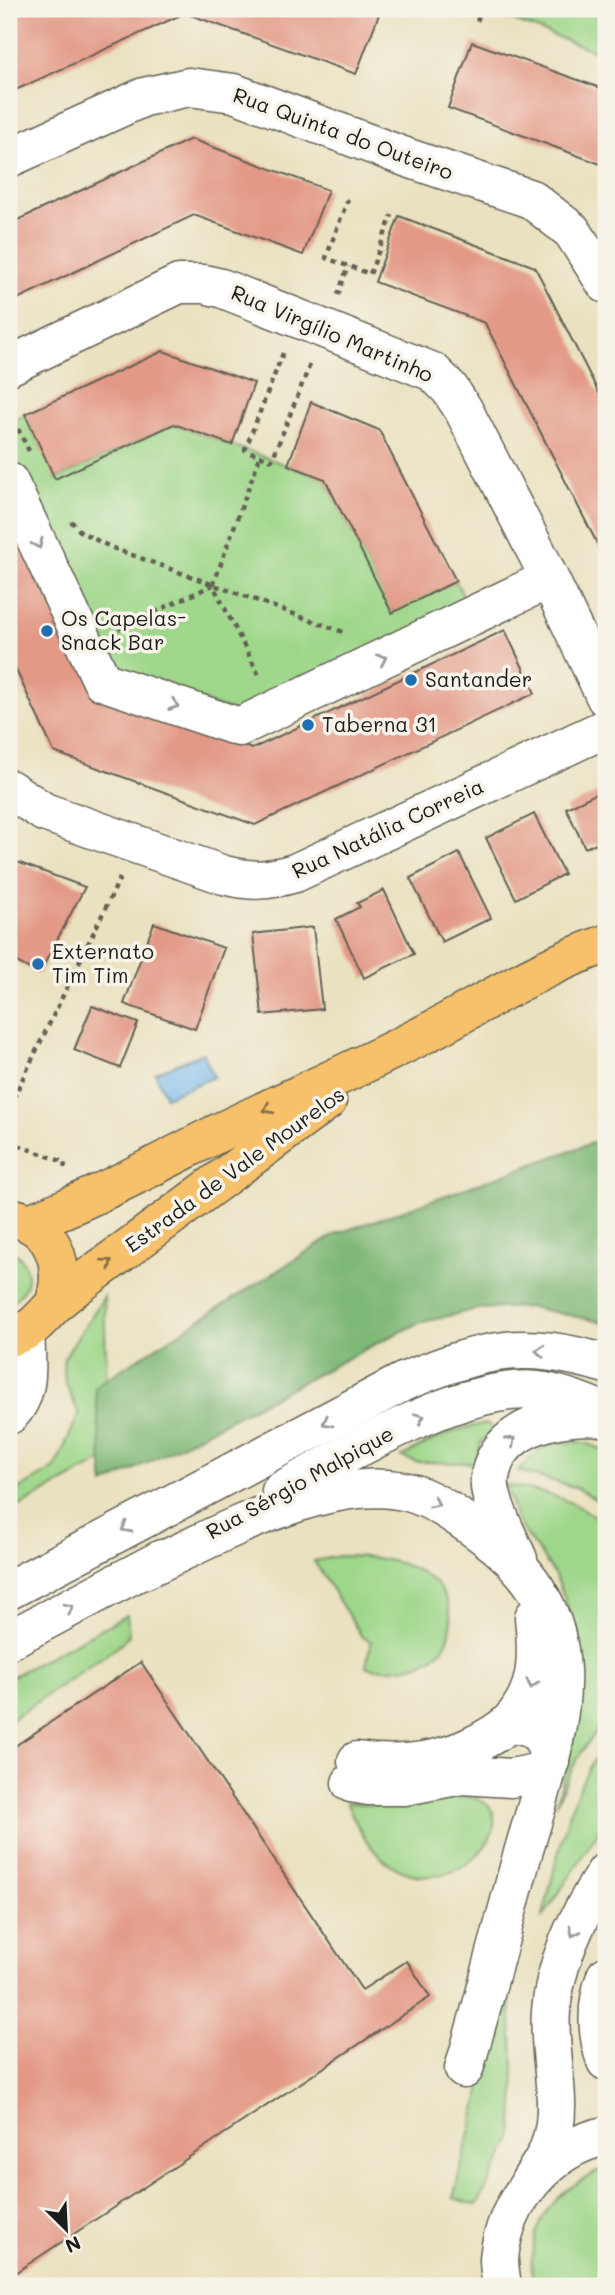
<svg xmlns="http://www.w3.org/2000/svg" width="615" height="2295" viewBox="0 0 615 2295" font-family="Mali,sans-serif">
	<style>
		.green { fill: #9ed78a; stroke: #5d7a53; stroke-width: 2 }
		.forest { fill: #7eb876; stroke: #4d6a49; stroke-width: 2 }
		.water { fill: #78baed; stroke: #4a6b84; stroke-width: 2 }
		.building { fill: #e39986 }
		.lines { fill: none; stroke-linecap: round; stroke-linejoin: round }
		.minor-casing { stroke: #646155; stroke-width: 41 }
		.major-casing { stroke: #646155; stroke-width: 41 }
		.path { stroke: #646155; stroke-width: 4.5; stroke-dasharray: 5 5; stroke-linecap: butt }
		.minor { stroke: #fff; stroke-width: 38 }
		.major { stroke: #f6c16b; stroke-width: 38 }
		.oneway { stroke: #999 }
		.oneway2 { stroke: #896e44 }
		.poi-dot { fill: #1f6fb2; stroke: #f7f3e8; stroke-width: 2.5 }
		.labels { text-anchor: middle; stroke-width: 7; stroke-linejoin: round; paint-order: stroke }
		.street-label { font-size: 21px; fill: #1c1c1c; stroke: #f7f3e8 }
		.poi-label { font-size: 21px; fill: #1c1c1c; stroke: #f7f3e8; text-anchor: start }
	</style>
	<rect width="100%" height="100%" fill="#f7f3e8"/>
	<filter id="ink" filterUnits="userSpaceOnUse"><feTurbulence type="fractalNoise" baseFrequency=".0143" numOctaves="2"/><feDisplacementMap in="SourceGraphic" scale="14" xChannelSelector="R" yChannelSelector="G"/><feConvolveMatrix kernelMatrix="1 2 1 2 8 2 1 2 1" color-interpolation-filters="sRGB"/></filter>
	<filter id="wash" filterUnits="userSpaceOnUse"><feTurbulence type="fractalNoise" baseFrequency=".00686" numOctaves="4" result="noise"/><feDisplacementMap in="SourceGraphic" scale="28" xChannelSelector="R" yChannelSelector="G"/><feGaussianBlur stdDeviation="1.57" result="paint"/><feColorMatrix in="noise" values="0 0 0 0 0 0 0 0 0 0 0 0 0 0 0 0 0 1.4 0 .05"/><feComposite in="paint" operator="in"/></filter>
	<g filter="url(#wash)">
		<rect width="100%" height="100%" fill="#e9e1bf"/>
		<g class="green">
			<path d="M482 9H606V55Z"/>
			<path d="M25 414 56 479 174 424 325 479 392 612 456 581 470 610 245 716 105 668 9 464V422Z"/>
			<path d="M9 1249C33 1261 33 1291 9 1303Z"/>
			<path d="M104 1297 109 1457 9 1512V1495L55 1468 79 1414C71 1395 60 1378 64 1358Z"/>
			<path d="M486 1424 490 1426 491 1431 481 1442 475 1463 416 1462 402 1457C429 1441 455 1428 486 1424Z"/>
			<path d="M559 1442 586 1443 606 1451V1506L577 1488 518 1471C530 1456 540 1449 559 1442Z"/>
			<path d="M506 1485C542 1491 579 1500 606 1526V1721C579 1750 571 1769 556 1805 577 1725 593 1663 559 1584 549 1560 529 1543 517 1521 512 1510 510 1496 506 1485Z"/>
			<path d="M339 1556C369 1556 403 1559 428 1577 440 1585 448 1600 450 1614 458 1663 403 1674 366 1667L371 1641 362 1637 314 1561Z"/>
			<path d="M127 1615 129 1636 114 1649 9 1721V1678Z"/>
			<path d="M606 1742V1820L542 1919C558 1860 567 1791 606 1742Z"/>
			<path d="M459 1796C549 1798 448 1932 373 1849 361 1836 354 1818 346 1802 384 1808 421 1807 459 1796Z"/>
			<path d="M509 1982 515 2090 512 2139 477 2205 453 2198Z"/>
			<path d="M606 2168V2286H533C525 2225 552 2191 606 2168Z"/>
		</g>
		<path class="forest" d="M606 1138V1323L530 1307 477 1309 419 1323 379 1342 104 1485 95 1386 334 1235Z"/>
		<path class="water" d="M203 1053 214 1077 166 1097 155 1073Z"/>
		<g id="blocks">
			<g class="building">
				<path d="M25 9H381L356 74 185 13 9 93V16Z"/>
				<path d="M472 42 606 90V166L448 108Z"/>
				<path d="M191 139 328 190 303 255 194 215 9 303V224Z"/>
				<path d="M399 216 535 267 606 407V561L485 323 375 282Z"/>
				<path d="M163 351 254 383 232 445 174 424 55 479 25 414Z"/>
				<path d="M311 402 379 430 456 581 392 613 325 479 288 465Z"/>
				<path d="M9 487 105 696 252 749 505 630 535 693 255 825 54 752 9 655Z"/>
				<path d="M606 789V847L599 850 596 843 585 848 566 808Z"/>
				<path d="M534 814 564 874 516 899 486 838Z"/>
				<path d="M459 853 491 918 442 942 410 878Z"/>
				<path d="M9 859 85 887 39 974 9 958Z"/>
				<path d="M384 890 414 954 364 978 336 919 360 907 357 903Z"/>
				<path d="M154 923 224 948 195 1029 124 1004Z"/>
				<path d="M313 927 322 1009 262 1015 253 934Z"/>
				<path d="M92 1006 138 1023 120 1068 74 1050Z"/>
				<path d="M141 1662 362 1990 407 1961 430 1997 9 2277V1750Z"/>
			</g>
		</g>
	</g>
	<g filter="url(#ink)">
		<use href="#blocks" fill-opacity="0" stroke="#646155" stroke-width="2"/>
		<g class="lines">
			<defs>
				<g id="minor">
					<path d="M9 158 144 97 189 87 234 93 408 158 531 199 572 231 606 284"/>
					<path d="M9 366 179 284H204L221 288 433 372 449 388 463 409 539 557 606 698"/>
					<path d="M9 482 102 681 239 727 549 579"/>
					<path d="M9 789 44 812 224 875C252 882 267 881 295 873L606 728"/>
					<path d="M9 1415C32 1393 26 1361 25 1332"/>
					<path d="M281 1491C346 1455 469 1378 545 1392 567 1396 586 1404 606 1413"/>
					<path d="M518 1559C509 1538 487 1500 490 1478 496 1427 559 1413 601 1417"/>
					<path d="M141 1571C214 1538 334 1468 415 1494 440 1503 461 1519 482 1534 607 1624 555 1740 521 1860 502 1930 484 2000 464 2069"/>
					<path d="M9 1590 403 1382C483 1349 521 1339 606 1364"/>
					<path d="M9 1640 162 1559"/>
					<path d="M508 1724C539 1692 538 1659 534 1617"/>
					<path d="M351 1783 369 1786H404L462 1775 511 1778 536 1773 550 1761C544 1734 537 1726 508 1724 464 1758 412 1769 357 1761"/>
					<path d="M606 1976C596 2004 596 2034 606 2061"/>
					<path d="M529 2183C536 2171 546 2158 550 2145 565 2103 547 2055 551 2011 555 1962 579 1913 606 1872"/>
					<path d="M502 2286C501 2278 499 2268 499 2259 504 2201 549 2147 606 2136"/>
				</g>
				<g id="major">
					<path d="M9 1217C54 1224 67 1265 54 1305"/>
					<path d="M29 1223C95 1198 157 1164 220 1132 286 1100 352 1071 417 1038 480 1006 538 967 606 944"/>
					<path d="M9 1337C35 1329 36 1323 54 1305 64 1294 78 1286 89 1277L327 1101"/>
				</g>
			</defs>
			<use href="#minor" class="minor-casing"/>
			<use href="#major" class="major-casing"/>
			<g class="path">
				<path d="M477 21 482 9"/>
				<path d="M348 199 326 258 370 274 392 215"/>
				<path d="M338 295 348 266"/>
				<path d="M283 353 245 450 272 460 311 362"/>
				<path d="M9 411 29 451"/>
				<path d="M71 521 81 532 110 547 346 633"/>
				<path d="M213 585 260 456"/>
				<path d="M118 629 213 585 260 677"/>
				<path d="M9 1107 120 878"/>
				<path d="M9 1142 64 1162 65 1168"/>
			</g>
			<use href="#minor" class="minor"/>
			<use href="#major" class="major"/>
		</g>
		<defs><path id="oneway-chevron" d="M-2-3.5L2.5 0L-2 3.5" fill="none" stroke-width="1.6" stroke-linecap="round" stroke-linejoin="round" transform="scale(1.75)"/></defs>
		<g class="oneway">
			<use href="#oneway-chevron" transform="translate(38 544) rotate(65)"/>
			<use href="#oneway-chevron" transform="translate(382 659) rotate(-25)"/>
			<use href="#oneway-chevron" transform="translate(174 705) rotate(19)"/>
			<use href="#oneway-chevron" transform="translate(540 1351) rotate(-176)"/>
			<use href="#oneway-chevron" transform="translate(420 1418) rotate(-23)"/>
			<use href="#oneway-chevron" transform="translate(327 1422) rotate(152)"/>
			<use href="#oneway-chevron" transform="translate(511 1441) rotate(-42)"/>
			<use href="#oneway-chevron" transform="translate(435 1503) rotate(25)"/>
			<use href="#oneway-chevron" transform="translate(126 1528) rotate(152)"/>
			<use href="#oneway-chevron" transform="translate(69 1608) rotate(-27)"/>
			<use href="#oneway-chevron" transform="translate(532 1684) rotate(104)"/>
			<use href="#oneway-chevron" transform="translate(574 1932) rotate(115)"/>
		</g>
		<g class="oneway2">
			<use href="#oneway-chevron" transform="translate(268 1109) rotate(154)"/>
			<use href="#oneway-chevron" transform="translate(108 1263) rotate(-37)"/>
		</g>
	</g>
	<g class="poi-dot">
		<circle cx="47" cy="631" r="7"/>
		<circle cx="411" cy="680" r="7"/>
		<circle cx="308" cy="725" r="7"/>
		<circle cx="38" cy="964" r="7"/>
	</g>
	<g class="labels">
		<g class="street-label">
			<text transform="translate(343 134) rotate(20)" y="7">Rua Quinta do Outeiro</text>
			<text transform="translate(332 334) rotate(23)" y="7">Rua Virgílio Martinho</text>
			<text transform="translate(388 829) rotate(-25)" y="7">Rua Natália Correia</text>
			<text transform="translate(235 1170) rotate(-36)" y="7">Estrada de Vale Mourelos</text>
			<text transform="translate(300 1483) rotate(-29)" y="7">Rua Sérgio Malpique</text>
		</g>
		<g class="poi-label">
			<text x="61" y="626">Os Capelas-<tspan x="61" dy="24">Snack Bar</tspan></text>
			<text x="425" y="687">Santander</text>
			<text x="322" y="732">Taberna 31</text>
			<text x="52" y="959">Externato<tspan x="52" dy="24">Tim Tim</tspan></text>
		</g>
	</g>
	<rect width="615" height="2295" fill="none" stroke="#f7f3e8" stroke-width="35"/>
	<g transform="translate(66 2229) rotate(156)" stroke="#f7f3e8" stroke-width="5" paint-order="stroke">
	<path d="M0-5L12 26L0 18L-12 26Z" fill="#1c1c1c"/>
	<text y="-10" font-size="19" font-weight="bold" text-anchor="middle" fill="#1c1c1c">N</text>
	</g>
</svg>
